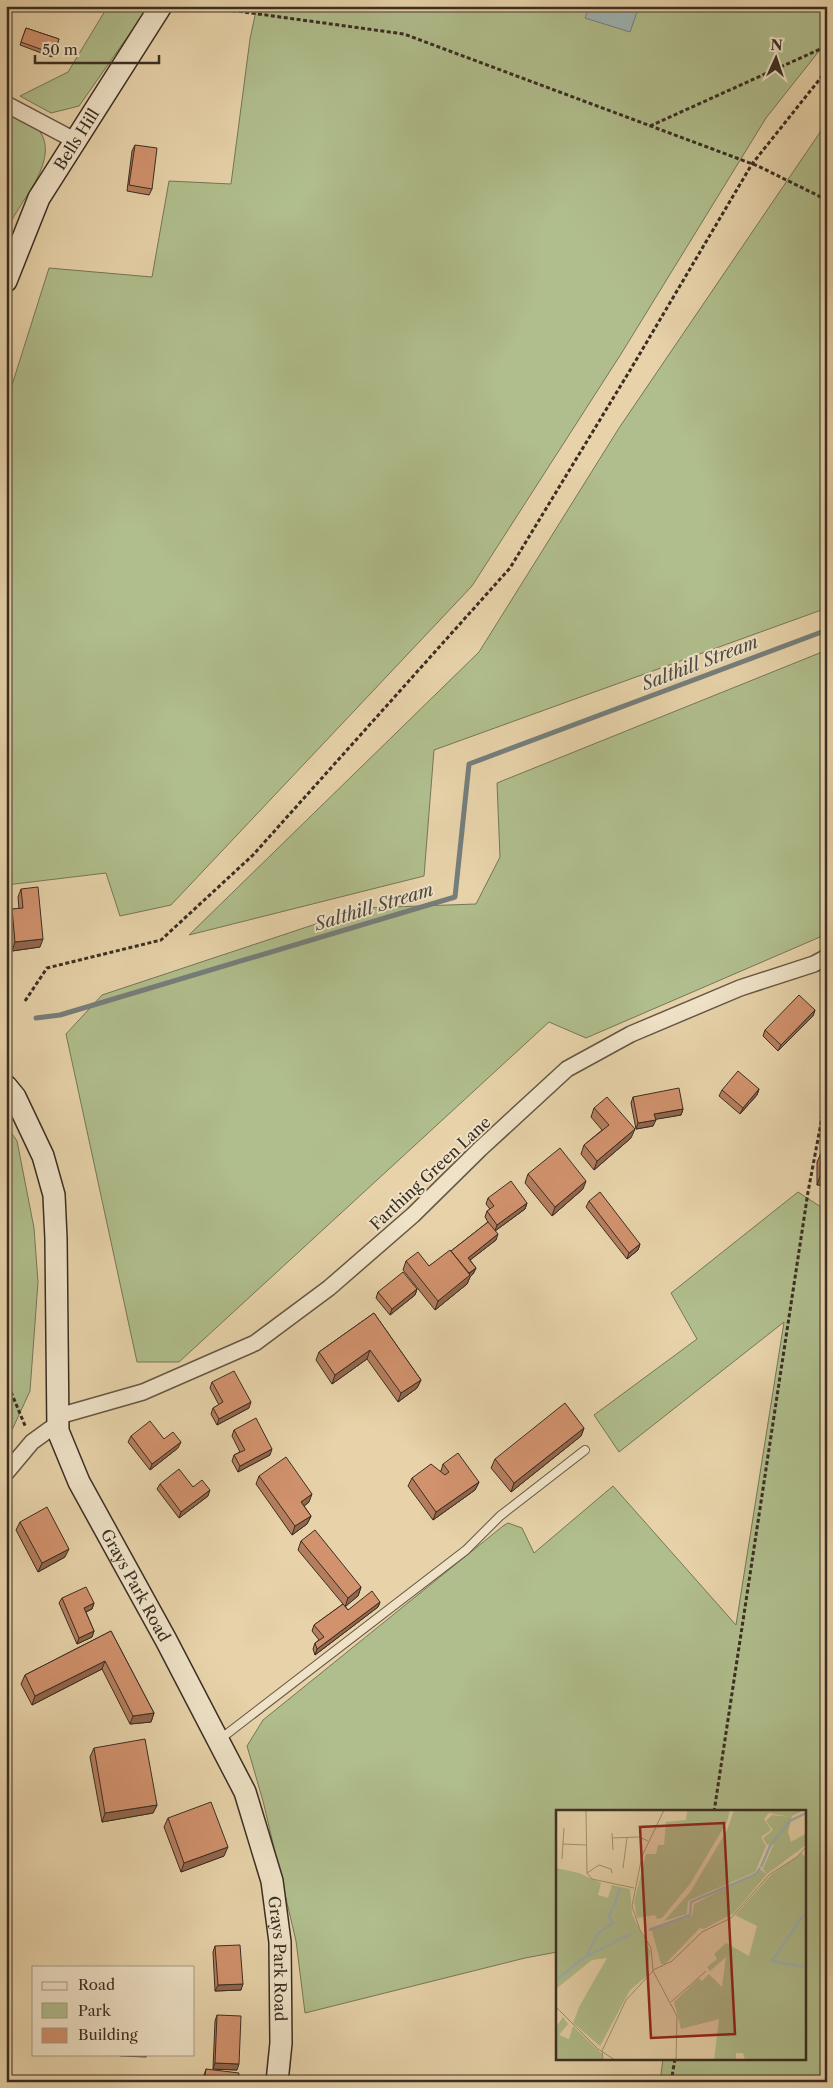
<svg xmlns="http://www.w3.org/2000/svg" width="833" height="2088" viewBox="0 0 833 2088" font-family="'Libre Caslon Text',serif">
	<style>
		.green { fill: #b0bd8c; stroke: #757658 }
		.water { fill: #9db4b5; stroke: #757e7b }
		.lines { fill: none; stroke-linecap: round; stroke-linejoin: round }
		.stream { stroke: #757e7b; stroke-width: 5 }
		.lane-casing { stroke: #655744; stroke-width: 10 }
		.street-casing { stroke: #655744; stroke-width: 18 }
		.secondary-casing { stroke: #3a2e23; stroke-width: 24 }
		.path { stroke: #3a2e23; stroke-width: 3; stroke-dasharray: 4 2.5; stroke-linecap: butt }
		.lane { stroke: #efe2c7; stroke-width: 8 }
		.street { stroke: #efe2c7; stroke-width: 15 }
		.secondary { stroke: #efe2c7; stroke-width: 21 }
		.wall { fill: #b47e5e; stroke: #3a2e23 }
		.shaded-wall { fill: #92664c; stroke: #3a2e23 }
		.building { fill: #d1926d; stroke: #3a2e23 }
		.labels { text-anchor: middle; stroke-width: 4; stroke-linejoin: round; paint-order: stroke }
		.street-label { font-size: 16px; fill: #3a2e23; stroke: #efe2c7 }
		.water-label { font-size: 18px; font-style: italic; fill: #4e4940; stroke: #efe2c7 }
		.inset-river { fill: none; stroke: #9db4b5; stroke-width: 2.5 }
		.inset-road { fill: none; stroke: #a29073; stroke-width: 1 }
		.view { fill: #8f2418; fill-opacity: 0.15; stroke: #8f2418; stroke-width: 2.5 }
		.inset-edge { fill: none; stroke: #3a2e23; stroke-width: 2.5 }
	</style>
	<rect width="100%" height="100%" fill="#e7d2a9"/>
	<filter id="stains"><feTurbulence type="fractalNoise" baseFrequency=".004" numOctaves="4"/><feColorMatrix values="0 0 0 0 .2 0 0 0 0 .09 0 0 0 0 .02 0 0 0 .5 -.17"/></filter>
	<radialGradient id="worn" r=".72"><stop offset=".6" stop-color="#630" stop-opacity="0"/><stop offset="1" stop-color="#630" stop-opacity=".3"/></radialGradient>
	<g class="green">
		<path d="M108 6H149L79 106 51 113 20 96 68 72Z"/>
		<path d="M257 6H827V41L766 118 621 354 472 586 171 905 120 916 106 873 6 885V404L49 268 152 277 169 181 231 184 250 39Z"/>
		<path d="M13 113C20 118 34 123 39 130 62 162 16 203 6 233V177L9 167V122Z"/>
		<path d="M827 122V608L434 750 424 876 189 935 479 652 619 428Z"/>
		<path d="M827 650V934L586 1038 549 1022 179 1362H137L66 1034 102 995 364 908 476 904 500 857 497 783Z"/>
		<path d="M6 1125 17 1141 34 1228 38 1282 30 1391 6 1443Z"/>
		<path d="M798 1192 827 1211V2082H660L663 2059H804V1812H557V1952L525 1958 305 2013 296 1941 263 1801 247 1746 263 1720 503 1526 508 1523 522 1528 534 1553 613 1486 736 1625 784 1322 619 1452 594 1415 697 1339 671 1293Z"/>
	</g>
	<path class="water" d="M590 6H639L630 32 585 18Z"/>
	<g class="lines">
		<g class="stream">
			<path d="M36 1018 60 1015 455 897 469 764 827 630"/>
			<path d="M6 1023H9"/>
		</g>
		<defs>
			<path id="lane" d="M219 1740 466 1550 500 1516 585 1450"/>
			<g id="street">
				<path d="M6 104 76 141"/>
				<path d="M59 1416 143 1392 255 1343 329 1288 413 1215 480 1149 567 1069 631 1034 740 988 814 964 827 957"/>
				<path d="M6 1473 32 1442 50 1429 58 1431"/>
			</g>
			<g id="secondary">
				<path id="s1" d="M6 281 39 198 161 6"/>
				<path id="s2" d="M6 1086 15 1097 43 1156 54 1195 56 1239 58 1431 79 1482 166 1640 245 1792 272 1881 280 1942 281 2043 277 2082"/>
			</g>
		</defs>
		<use href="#lane" class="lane-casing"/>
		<use href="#street" class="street-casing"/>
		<use href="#secondary" class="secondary-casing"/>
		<g class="path">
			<path d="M200 6 404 34 758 166 827 200"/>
			<path d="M650 126 827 46"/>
			<path d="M25 1001 47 968 161 940 253 855 510 568 632 367 752 164 827 70"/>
			<path d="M6 1380 26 1428"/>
			<path d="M714 1812 808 1192 827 1091"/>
			<path d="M671 2082 675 2059"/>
		</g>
		<use href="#lane" class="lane"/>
		<use href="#street" class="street"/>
		<use href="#secondary" class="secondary"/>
	</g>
	<g class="wall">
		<path d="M26 28 59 39 52 57 20 45Z"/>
		<path d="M135 145 152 189 149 195 127 191 132 151Z"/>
		<path d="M21 889 40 947 12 951 8 918 12 909H19L18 897Z"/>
		<path d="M815 1010 813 1016 778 1051 763 1036 765 1030Z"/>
		<path d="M759 1089 757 1095 740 1114 719 1096 722 1090Z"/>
		<path d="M633 1097 683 1109 681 1115 655 1119 653 1126 636 1129 631 1103Z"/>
		<path d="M594 1108 631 1138 594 1170 581 1154 584 1145 602 1130 591 1117Z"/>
		<path d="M821 1153H827V1185H817V1162Z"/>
		<path d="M528 1174 583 1189 552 1216 525 1183Z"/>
		<path d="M488 1198 527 1203 525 1209 495 1231 496 1240 470 1260 476 1268 473 1274 470 1277 467 1284 435 1310 403 1270 406 1261 429 1266 451 1251 488 1222 485 1217 487 1211 490 1209 486 1204Z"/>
		<path d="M589 1201 640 1244 638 1250 627 1259 586 1207Z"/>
		<path d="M417 1289 415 1295 390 1315 376 1298 378 1292Z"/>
		<path d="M374 1313 421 1380 417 1388 398 1402 367 1359 332 1384 316 1360 319 1352Z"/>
		<path d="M212 1382 249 1408 217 1425 211 1414 213 1408 219 1405 210 1388Z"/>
		<path d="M584 1428 581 1436 511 1492 491 1468 495 1459Z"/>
		<path d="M234 1430 270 1455 238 1472 232 1461 234 1455 240 1452 232 1436Z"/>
		<path d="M131 1436 164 1439 178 1448 150 1470 128 1442Z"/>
		<path d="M443 1464 479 1482 475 1490 433 1520 408 1486 412 1478 441 1471Z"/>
		<path d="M259 1476 309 1502 304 1506 311 1516 307 1524 292 1535 256 1484Z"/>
		<path d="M160 1484 193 1487 208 1496 179 1518 157 1489Z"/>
		<path d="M20 1522 65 1557 38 1572 16 1530Z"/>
		<path d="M301 1541 361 1587 358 1596 345 1606 348 1610 380 1602 378 1607 315 1655 313 1649 315 1643 319 1640 312 1631 314 1625 343 1604 298 1550Z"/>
		<path d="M62 1598 94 1603 92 1609 86 1612 94 1631 92 1637 77 1644 59 1603Z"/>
		<path d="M111 1631 154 1713 151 1722 130 1724 102 1669 32 1705 21 1684 25 1675Z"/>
		<path d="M94 1748 157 1805 153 1813 102 1822 90 1757Z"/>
		<path d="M168 1818 224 1856 181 1872 164 1827Z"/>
		<path d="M215 1946 241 1990 215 1991 213 1952Z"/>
		<path d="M217 2015 237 2070 213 2069 215 2021Z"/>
		<path d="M206 2069 238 2082H203L204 2075Z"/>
	</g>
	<g class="shaded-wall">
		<path d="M43 939 40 947 12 951 15 942Z"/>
		<path d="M815 1010 813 1016 778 1051 781 1045Z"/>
		<path d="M759 1089 757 1095 740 1114 743 1108Z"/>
		<path d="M683 1109 681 1115 652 1120 654 1114Z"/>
		<path d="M656 1120 653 1126 636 1129 638 1123Z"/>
		<path d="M635 1129 631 1138 594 1170 597 1161Z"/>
		<path d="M820 1176H827V1185H817Z"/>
		<path d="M586 1181 583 1189 552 1216 555 1207Z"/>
		<path d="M527 1203 525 1209 495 1231 497 1225Z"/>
		<path d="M498 1234 496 1240 465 1264 468 1258Z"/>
		<path d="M640 1244 638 1250 627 1259 629 1253Z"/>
		<path d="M476 1268 473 1274 470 1277 467 1284 435 1310 438 1301Z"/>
		<path d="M417 1289 415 1295 390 1315 392 1309Z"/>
		<path d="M370 1350 367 1359 332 1384 335 1375Z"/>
		<path d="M421 1380 417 1388 398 1402 401 1393Z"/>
		<path d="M251 1402 249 1408 217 1425 219 1419Z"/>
		<path d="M584 1428 581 1436 511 1492 514 1483Z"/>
		<path d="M181 1442 178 1448 150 1470 152 1464Z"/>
		<path d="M272 1449 270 1455 238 1472 240 1466Z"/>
		<path d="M479 1482 475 1490 433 1520 436 1512Z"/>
		<path d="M210 1490 208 1496 179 1518 181 1512Z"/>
		<path d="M312 1494 309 1502 298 1511 301 1502Z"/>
		<path d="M311 1516 307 1524 292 1535 295 1526Z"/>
		<path d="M69 1549 65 1557 38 1572 42 1563Z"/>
		<path d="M361 1587 358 1596 345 1607 348 1598Z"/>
		<path d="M380 1602 378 1607 315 1655 317 1649Z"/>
		<path d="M94 1603 92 1609 82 1614 84 1608Z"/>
		<path d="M94 1631 92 1637 77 1644 79 1638Z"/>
		<path d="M105 1661 102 1669 32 1705 35 1696Z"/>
		<path d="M154 1713 151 1722 130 1724 133 1716Z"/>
		<path d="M157 1805 153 1813 102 1822 105 1813Z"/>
		<path d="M228 1847 224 1856 181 1872 184 1863Z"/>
		<path d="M11 1898 9 1904H6V1899Z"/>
		<path d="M243 1984 241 1990 215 1991 218 1985Z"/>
		<path d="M120 2054H148L146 2057 120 2056Z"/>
		<path d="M215 2063 239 2064 237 2070 213 2069Z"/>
	</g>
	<g class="building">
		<path d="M26 28 59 39 54 54 21 42Z"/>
		<path d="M135 145 157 148 152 189 129 185Z"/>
		<path d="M38 887 43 939 15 942 12 909 23 908 21 889Z"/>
		<path d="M799 995 815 1010 781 1045 765 1030Z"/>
		<path d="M738 1071 759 1089 743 1108 722 1090Z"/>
		<path d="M679 1088 683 1109 654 1114 656 1120 638 1123 633 1097Z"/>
		<path d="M607 1097 635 1129 597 1161 584 1145 609 1125 594 1108Z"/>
		<path d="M560 1148 586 1181 555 1207 528 1174Z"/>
		<path d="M821 1153H827V1176H820Z"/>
		<path d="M511 1181 527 1203 497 1225 487 1211 494 1206 488 1198Z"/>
		<path d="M600 1192 640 1244 629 1253 589 1201Z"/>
		<path d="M488 1222 498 1234 468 1258 476 1268 469 1273 451 1251Z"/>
		<path d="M450 1250 470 1275 438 1301 406 1261 418 1252 429 1266Z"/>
		<path d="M403 1272 417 1289 392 1309 378 1292Z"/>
		<path d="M374 1313 421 1380 401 1393 370 1350 335 1375 319 1352Z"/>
		<path d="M234 1371 251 1402 219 1419 213 1408 223 1402 212 1382Z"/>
		<path d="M565 1403 584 1428 514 1483 495 1459Z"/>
		<path d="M256 1418 272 1449 240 1466 234 1455 245 1450 234 1430Z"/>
		<path d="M150 1421 164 1439 173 1432 181 1442 152 1464 131 1436Z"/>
		<path d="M458 1453 479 1482 436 1512 412 1478 431 1464 445 1475 449 1472 443 1464Z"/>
		<path d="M286 1457 312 1494 301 1502 311 1516 295 1526 259 1476Z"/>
		<path d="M179 1469 193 1487 202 1480 210 1490 181 1512 160 1484Z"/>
		<path d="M47 1507 69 1549 42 1563 20 1522Z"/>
		<path d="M315 1530 361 1587 348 1598 301 1541Z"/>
		<path d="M86 1587 94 1603 84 1608 94 1631 79 1638 62 1598Z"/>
		<path d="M372 1591 380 1602 317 1649 315 1643 324 1637 314 1625 343 1604 348 1610Z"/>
		<path d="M111 1631 154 1713 133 1716 105 1661 35 1696 25 1675Z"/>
		<path d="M145 1739 157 1805 105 1813 94 1748Z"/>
		<path d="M211 1802 228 1847 184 1863 168 1818Z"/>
		<path d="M6 1879H9L11 1898 6 1899Z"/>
		<path d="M240 1945 243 1984 218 1985 215 1946Z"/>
		<path d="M217 2015 241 2016 239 2064 215 2063Z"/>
		<path d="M206 2069 239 2073 238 2082H204Z"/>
		<path d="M66 2080 82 2082H66Z"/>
	</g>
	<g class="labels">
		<g class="street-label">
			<text dy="6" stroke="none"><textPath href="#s1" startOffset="159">Bells Hill</textPath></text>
			<text transform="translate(430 1173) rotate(-43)" y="6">Farthing Green Lane</text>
			<text dy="6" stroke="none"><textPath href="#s2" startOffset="529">Grays Park Road</textPath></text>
			<text dy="6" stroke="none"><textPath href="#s2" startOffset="934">Grays Park Road</textPath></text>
		</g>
		<g class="water-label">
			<text transform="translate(700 663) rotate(-21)" y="6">Salthill Stream</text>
			<text transform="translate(374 907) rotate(-17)" y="6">Salthill Stream</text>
		</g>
	</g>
	<g transform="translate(556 1810)">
		<rect width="250" height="250" fill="#e7d2a9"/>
		<path d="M131 0H174L171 12 134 74 106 108 101 109 99 105 81 108 78 92 90 44H100L102 35H108L110 12 130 10ZM178 0H248L236 6 232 22 235 32 249 24 250 35 211 64 178 103 148 119 144 118 109 154H105L96 121 99 117 136 106 138 94 205 60 211 64 207 59 218 33 211 35 207 28 217 20 210 11 216 5 235 7 213 3 208 9 215 20 205 27 210 36 199 62 132 91 131 104 108 111 135 81 171 20ZM246 43 250 48V250H189L187 243H180V250H158L163 209 125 219 118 192 143 168 146 171 153 164 166 177 170 147 154 161 151 157 161 149 158 144 170 133 193 146 201 116 179 105 215 65ZM0 58 23 63 45 73 42 85 52 88 56 75 74 79 76 104 94 141 91 166 74 180 44 236 17 213 23 197 51 148 36 150 0 179ZM7 207 12 214 3 225 13 229 17 216 47 245V250H0V217Z" fill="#b0bd8c"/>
		<path class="inset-river" d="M205 57 214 36 234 11 250 3M57 98 64 78M248 104 216 151 250 157M93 120 134 105 135 92 200 64 204 58M56 133 75 124M30 147 42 123 57 113 53 107 56 100M0 170 29 147 55 134"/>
		<path class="inset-road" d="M30 0 31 63 36 69 78 78M108 0 86 46 76 96 84 120 95 138 97 161 121 206 120 250M56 23 57 40M56 28 83 27 92 31M7 34 30 35M6 49 8 18M67 58 71 28M31 63 43 55 55 59 56 63M97 160 116 151 146 122 175 108 213 65 241 47 250 37M115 192 150 161M0 197 42 239 59 250M47 250 46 241 70 190 97 161"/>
		<path class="view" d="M168 13 179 224 95 228 84 17Z"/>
		<rect width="250" height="250" class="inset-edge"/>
	</g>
	<rect width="833" height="2088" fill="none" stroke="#e7d2a9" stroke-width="25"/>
	<rect x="8" y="8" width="818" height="2073" fill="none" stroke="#3a2e23" stroke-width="2.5"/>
	<rect x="12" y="12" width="808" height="2063" fill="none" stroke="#3a2e23"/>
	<rect x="32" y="1966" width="162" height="90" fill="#efe2c7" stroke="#a79a85"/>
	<rect x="42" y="1982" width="25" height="8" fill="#efe2c7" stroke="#a79a85"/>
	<text x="78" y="1990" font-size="15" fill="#3a2e23">Road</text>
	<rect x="42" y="2003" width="25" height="15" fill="#b0bd8c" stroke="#a79a85"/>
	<text x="78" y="2016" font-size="15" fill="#3a2e23">Park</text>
	<rect x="42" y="2028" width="25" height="15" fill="#d1926d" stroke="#a79a85"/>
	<text x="78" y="2040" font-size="15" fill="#3a2e23">Building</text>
	<g transform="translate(776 58) rotate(3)" stroke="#efe2c7" stroke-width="4" paint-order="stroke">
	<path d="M0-4L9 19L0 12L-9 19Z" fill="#3a2e23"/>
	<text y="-8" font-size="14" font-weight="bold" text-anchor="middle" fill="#3a2e23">N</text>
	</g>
	<path d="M35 55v8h124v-8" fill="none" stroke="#3a2e23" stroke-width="2.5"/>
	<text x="42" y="55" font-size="15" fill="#3a2e23" stroke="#efe2c7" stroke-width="4" paint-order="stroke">50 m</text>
	<rect width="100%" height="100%" filter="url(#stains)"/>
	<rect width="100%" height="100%" fill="url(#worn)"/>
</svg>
